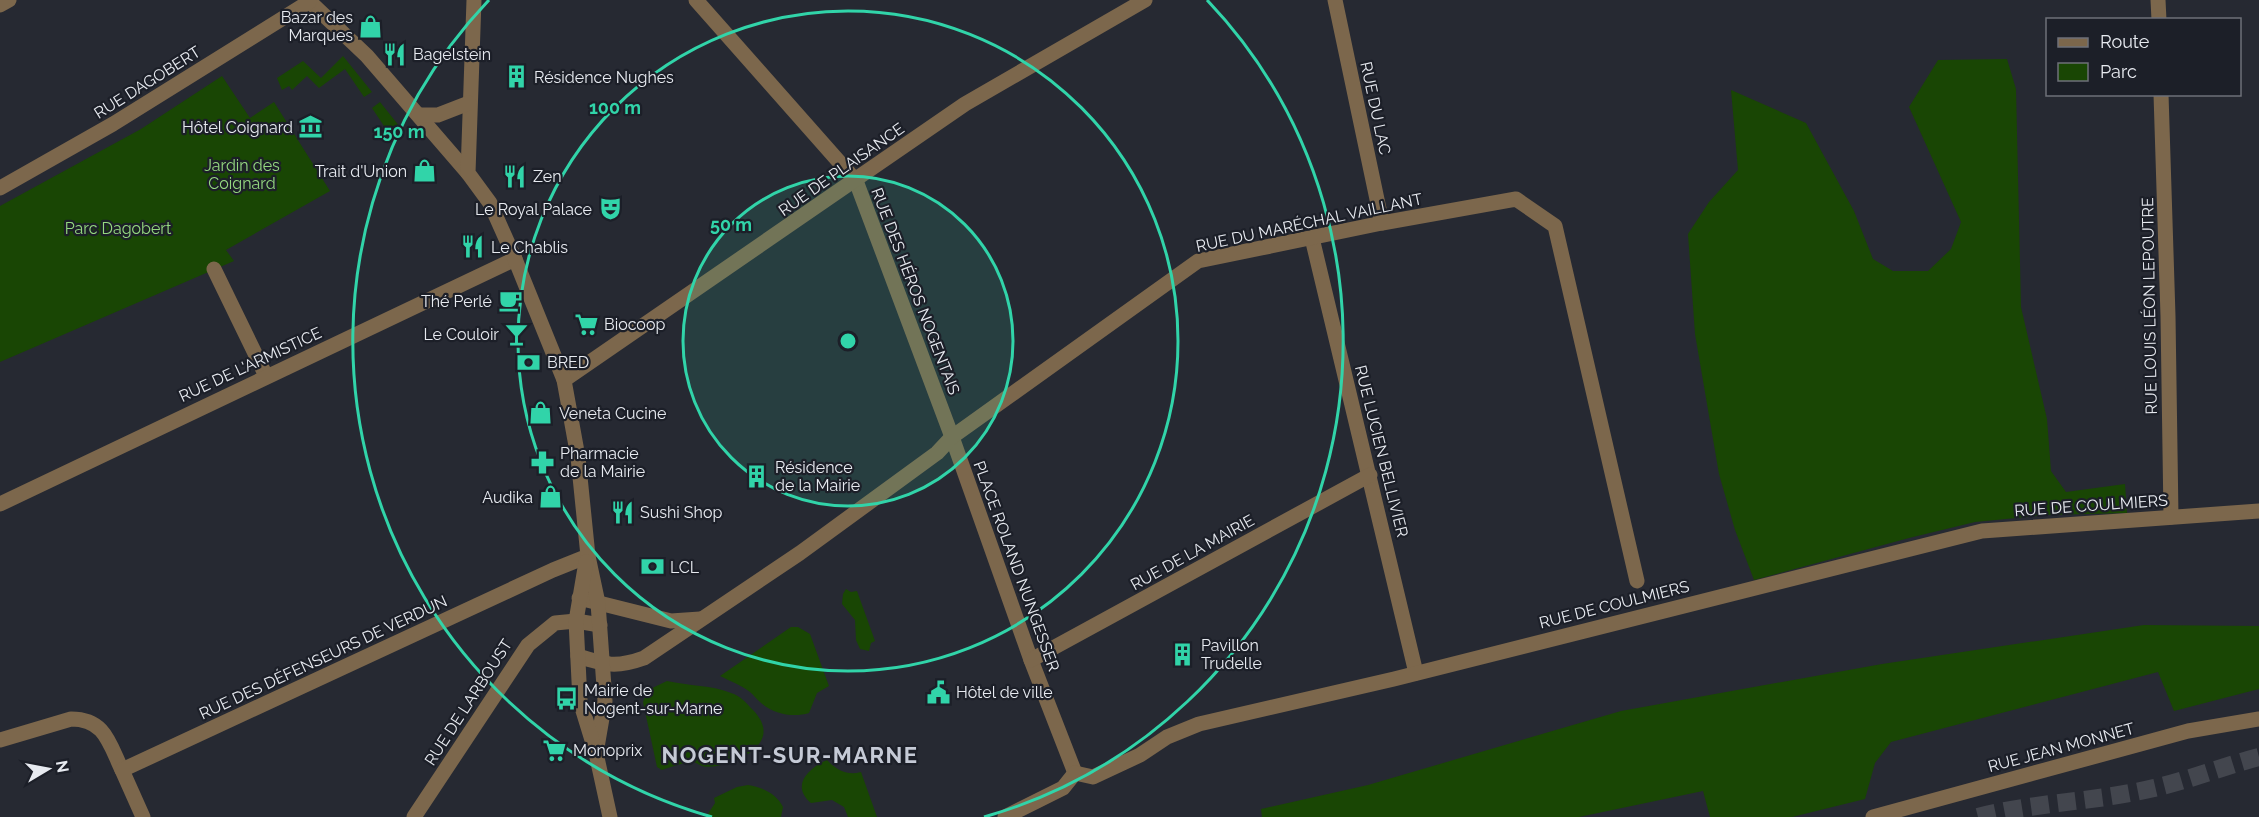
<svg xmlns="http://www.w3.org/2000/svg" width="2259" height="817" viewBox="0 0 2259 817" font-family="Raleway,sans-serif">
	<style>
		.green { fill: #194604 }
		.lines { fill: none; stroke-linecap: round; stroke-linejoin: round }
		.motorway-tunnel { stroke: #43464e; stroke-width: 18; stroke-dasharray: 18 9; stroke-linecap: butt }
		.minor { stroke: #7c674c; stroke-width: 15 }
		.tertiary { stroke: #7c674c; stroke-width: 15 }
		.ring { fill: none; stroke: #31d4a9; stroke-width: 3 }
		.labels { text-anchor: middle; stroke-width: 4.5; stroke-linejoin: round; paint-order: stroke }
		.poi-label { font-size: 16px; fill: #e7eaf0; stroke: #1c1f28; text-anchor: start }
		.street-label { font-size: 16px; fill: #e7eaf0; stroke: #1c1f28 }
		.park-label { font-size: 16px; fill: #95d880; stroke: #1c1f28 }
		.district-label { font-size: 22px; font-weight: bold; letter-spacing: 1.5px; fill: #c5cad6; stroke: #1c1f28 }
		.centre { fill: #31d4a9; stroke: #1c1f28; stroke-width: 3 }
		.ring-label { font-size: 18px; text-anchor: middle; font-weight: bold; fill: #31d4a9; stroke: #1c1f28; stroke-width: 4.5; stroke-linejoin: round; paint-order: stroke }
	</style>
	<rect width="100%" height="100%" fill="#262932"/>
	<g class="green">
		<path d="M343 56 372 92 364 97 345 69 319 88 307 76 292 90 289 86 282 90 277 78 303 61 321 78Z"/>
		<path d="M2007 59 2016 89 2021 307 2047 419 2051 471 2066 492 2125 484 2127 513 2046 515 1975 522 1909 538 1754 580 1735 530 1719 474 1695 334 1688 234 1709 202 1738 170 1731 90 1806 123 1854 211 1873 259 1893 271H1928L1951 249 1961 222 1909 107 1938 60Z"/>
		<path d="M222 76 250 118 274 102 330 191 226 250 234 261 0 362V206L141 129Z"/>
		<path d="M380 102 400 127 390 135 372 108Z"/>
		<path d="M846 589 851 592 857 591 875 641 871 643 869 651 860 649 856 640 855 620 842 604 843 594Z"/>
		<path d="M2144 625 2259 626V689L2174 711 2158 672 1891 742 1875 763 1865 799 1792 817H1710L1703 791 1579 817H1262L1261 809 1368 785 1621 711 1882 664Z"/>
		<path d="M791 627H798L810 634 829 686 817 693 809 713C793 718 773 714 760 702 756 699 754 695 750 692 741 685 730 681 720 676Z"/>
		<path d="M667 681C688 686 713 685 731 693 741 696 746 703 753 710 779 737 752 756 725 764 718 766 709 768 702 766 699 765 697 763 694 762 684 762 671 767 662 770L657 767 643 702 648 690Z"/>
		<path d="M827 760C836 770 848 776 861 772L877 817H848L844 807 832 800 811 803C790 785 809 768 827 760Z"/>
		<path d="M748 785C762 787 777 794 783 807L781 817H706L715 803 714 798 737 787Z"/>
	</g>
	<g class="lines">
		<path class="motorway-tunnel" d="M1978 817C2036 802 2096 802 2154 788 2189 780 2224 766 2259 757"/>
		<g class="minor">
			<path d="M308 0 367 56 468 173"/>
			<path d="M696 0 856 181 952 437 1031 660 1075 773"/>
			<path d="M1335 0 1382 223"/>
			<path d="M2158 0 2159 20"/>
			<path d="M0 5 9 0"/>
			<path d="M2161 94 2168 316 2171 517"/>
			<path d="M0 188 113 124 309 2"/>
			<path d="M1312 238 1416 673"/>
			<path d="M214 269 266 376"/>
			<path d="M564 380 965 104 1145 0"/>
			<path d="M0 504 515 259"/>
			<path d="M579 598 671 621 700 619"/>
			<path d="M578 656C606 665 616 668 644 658L800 553 937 453 952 437 1198 261 1382 223 1516 199 1555 226 1637 581"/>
			<path d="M1031 660 1370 475"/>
			<path d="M0 740 71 719C105 719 109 743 122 770"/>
			<path d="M1075 773 1093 777 1140 755 1167 737 1199 724 1394 679 1982 531 2259 511"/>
			<path d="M143 817 122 770 553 570 588 556"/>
			<path d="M414 817 528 645 555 623 576 621 600 625"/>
			<path d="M1005 817 1063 788 1075 773"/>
			<path d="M1873 817 2188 731 2259 719"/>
		</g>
		<g class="tertiary">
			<path d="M474 0 468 173 490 203 515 259 564 380 578 457 588 556 598 603 605 701 596 753"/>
			<path d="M419 115H438L469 103"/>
			<path d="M586 562 576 621 580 701 596 753 610 817"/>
		</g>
	</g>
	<circle cx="848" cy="341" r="165" fill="#31d4a9" fill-opacity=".12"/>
	<g class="ring">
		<circle cx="848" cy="341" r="165"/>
		<circle cx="848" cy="341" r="330"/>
		<path d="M712 817A495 495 0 0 1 489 0M1207 0A495 495 0 0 1 984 817"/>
	</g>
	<defs>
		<symbol id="shop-bare" viewBox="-9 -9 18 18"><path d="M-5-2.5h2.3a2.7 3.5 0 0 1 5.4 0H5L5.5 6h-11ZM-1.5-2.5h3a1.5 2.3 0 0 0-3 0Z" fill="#31d4a9" stroke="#1c1f28" stroke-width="2.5" paint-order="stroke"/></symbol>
		<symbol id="restaurant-bare" viewBox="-9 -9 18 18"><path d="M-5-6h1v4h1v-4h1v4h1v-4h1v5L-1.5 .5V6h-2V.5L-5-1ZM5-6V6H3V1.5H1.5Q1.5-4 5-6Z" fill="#31d4a9" stroke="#1c1f28" stroke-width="2.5" paint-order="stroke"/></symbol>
		<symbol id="building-bare" viewBox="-9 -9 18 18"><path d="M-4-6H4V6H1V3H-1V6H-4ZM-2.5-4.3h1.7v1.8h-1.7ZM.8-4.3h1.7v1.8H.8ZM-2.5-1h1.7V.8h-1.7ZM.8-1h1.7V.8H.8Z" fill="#31d4a9" stroke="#1c1f28" stroke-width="2.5" paint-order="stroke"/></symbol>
		<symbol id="museum-bare" viewBox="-9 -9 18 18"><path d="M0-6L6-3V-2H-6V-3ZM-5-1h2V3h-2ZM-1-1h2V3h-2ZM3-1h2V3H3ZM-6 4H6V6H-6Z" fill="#31d4a9" stroke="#1c1f28" stroke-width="2.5" paint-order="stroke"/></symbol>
		<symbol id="theatre-bare" viewBox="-9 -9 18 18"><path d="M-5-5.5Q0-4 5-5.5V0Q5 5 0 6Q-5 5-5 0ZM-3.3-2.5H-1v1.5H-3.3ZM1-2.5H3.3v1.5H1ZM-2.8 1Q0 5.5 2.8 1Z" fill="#31d4a9" stroke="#1c1f28" stroke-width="2.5" paint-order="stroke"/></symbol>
		<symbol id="cafe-bare" viewBox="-9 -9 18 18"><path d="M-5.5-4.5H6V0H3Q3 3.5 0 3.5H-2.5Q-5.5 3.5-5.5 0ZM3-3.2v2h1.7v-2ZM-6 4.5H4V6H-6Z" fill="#31d4a9" stroke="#1c1f28" stroke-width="2.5" paint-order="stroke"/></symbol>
		<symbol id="supermarket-bare" viewBox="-9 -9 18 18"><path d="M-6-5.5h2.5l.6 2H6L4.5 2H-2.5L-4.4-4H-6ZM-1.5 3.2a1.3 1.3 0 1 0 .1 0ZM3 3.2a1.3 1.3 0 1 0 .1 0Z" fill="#31d4a9" stroke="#1c1f28" stroke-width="2.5" paint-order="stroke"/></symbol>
		<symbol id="bar-bare" viewBox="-9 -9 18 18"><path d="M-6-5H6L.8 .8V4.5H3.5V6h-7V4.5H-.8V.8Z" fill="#31d4a9" stroke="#1c1f28" stroke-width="2.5" paint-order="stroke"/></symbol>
		<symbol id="bank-bare" viewBox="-9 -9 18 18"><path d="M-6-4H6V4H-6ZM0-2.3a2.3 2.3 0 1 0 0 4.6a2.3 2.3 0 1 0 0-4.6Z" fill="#31d4a9" stroke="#1c1f28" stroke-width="2.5" paint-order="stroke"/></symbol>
		<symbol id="pharmacy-bare" viewBox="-9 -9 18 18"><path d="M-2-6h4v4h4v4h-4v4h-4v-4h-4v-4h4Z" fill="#31d4a9" stroke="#1c1f28" stroke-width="2.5" paint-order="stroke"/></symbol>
		<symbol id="civic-bare" viewBox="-9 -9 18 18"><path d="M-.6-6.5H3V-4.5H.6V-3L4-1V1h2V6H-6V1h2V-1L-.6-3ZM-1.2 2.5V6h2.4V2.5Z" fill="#31d4a9" stroke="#1c1f28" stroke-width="2.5" paint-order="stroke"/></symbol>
		<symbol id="bus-bare" viewBox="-9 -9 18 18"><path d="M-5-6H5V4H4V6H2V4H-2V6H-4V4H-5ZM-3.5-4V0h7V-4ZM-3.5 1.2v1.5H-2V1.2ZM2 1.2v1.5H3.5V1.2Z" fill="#31d4a9" stroke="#1c1f28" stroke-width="2.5" paint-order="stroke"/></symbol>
	</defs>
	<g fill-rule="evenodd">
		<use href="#shop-bare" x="354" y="10" width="33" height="33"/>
		<use href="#restaurant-bare" x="378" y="38" width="33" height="33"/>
		<use href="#building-bare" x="500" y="60" width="33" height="33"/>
		<use href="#museum-bare" x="294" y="110" width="33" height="33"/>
		<use href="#shop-bare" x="408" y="154" width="33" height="33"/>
		<use href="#restaurant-bare" x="498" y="160" width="33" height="33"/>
		<use href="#theatre-bare" x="594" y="192" width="33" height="33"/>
		<use href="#restaurant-bare" x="456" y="230" width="33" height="33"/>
		<use href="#cafe-bare" x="494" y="284" width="33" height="33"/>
		<use href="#supermarket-bare" x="570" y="308" width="33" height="33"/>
		<use href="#bar-bare" x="500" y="318" width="33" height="33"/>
		<use href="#bank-bare" x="512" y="346" width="33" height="33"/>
		<use href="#shop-bare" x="524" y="396" width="33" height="33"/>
		<use href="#pharmacy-bare" x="526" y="446" width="33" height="33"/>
		<use href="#building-bare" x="740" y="460" width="33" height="33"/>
		<use href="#shop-bare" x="534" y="480" width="33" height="33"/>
		<use href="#restaurant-bare" x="606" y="496" width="33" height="33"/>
		<use href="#bank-bare" x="636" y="550" width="33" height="33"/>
		<use href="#building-bare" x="1166" y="638" width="33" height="33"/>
		<use href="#civic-bare" x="922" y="676" width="33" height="33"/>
		<use href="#bus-bare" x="550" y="682" width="33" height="33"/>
		<use href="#supermarket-bare" x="538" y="734" width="33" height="33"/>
	</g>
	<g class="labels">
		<g class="poi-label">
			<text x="353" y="23" text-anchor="end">Bazar des<tspan x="353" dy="18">Marques</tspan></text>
			<text x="413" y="60">Bagelstein</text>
			<text x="534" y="83">Résidence Nughes</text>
			<text x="293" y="133" text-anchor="end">Hôtel Coignard</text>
			<text x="407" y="177" text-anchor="end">Trait d'Union</text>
			<text x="533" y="182">Zen</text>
			<text x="592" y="215" text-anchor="end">Le Royal Palace</text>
			<text x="491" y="253">Le Chablis</text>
			<text x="492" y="307" text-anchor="end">Thé Perlé</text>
			<text x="604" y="330">Biocoop</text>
			<text x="499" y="340" text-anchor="end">Le Couloir</text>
			<text x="547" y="368">BRED</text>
			<text x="559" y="419">Veneta Cucine</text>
			<text x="560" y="459">Pharmacie<tspan x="560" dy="18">de la Mairie</tspan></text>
			<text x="775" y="473">Résidence<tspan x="775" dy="18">de la Mairie</tspan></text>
			<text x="533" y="503" text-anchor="end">Audika</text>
			<text x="640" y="518">Sushi Shop</text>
			<text x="670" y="573">LCL</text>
			<text x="1201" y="651">Pavillon<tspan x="1201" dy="18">Trudelle</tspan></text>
			<text x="584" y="696">Mairie de<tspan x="584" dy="18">Nogent-sur-Marne</tspan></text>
			<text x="956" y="698">Hôtel de ville</text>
			<text x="573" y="756">Monoprix</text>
		</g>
		<g class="street-label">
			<text transform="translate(147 82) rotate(-32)" y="6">RUE DAGOBERT</text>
			<text transform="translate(1376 108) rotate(78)" y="6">RUE DU LAC</text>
			<text transform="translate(841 169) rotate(-35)" y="6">RUE DE PLAISANCE</text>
			<text transform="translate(1309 222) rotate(-12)" y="6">RUE DU MARÉCHAL VAILLANT</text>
			<text transform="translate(916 291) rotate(69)" y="6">RUE DES HÉROS NOGENTAIS</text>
			<text transform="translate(2149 306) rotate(-91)" y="6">RUE LOUIS LÉON LEPOUTRE</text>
			<text transform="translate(250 364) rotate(-25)" y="6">RUE DE L'ARMISTICE</text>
			<text transform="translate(1382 451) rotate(76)" y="6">RUE LUCIEN BELLIVIER</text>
			<text transform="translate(2091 505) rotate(-4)" y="6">RUE DE COULMIERS</text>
			<text transform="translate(1192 552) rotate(-29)" y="6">RUE DE LA MAIRIE</text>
			<text transform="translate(1017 566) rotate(70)" y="6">PLACE ROLAND NUNGESSER</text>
			<text transform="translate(1614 604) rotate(-14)" y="6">RUE DE COULMIERS</text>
			<text transform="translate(323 657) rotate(-25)" y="6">RUE DES DÉFENSEURS DE VERDUN</text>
			<text transform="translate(468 702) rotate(-57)" y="6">RUE DE LARBOUST</text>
			<text transform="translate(2061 747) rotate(-15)" y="6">RUE JEAN MONNET</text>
		</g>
		<g class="park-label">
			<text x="242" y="171">Jardin des<tspan x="242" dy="18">Coignard</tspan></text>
			<text x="118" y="234">Parc Dagobert</text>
		</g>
		<g class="district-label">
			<text x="790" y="763">NOGENT-SUR-MARNE</text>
		</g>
	</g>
	<circle cx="848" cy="341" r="9" class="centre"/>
	<g class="ring-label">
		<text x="615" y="114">100 m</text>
		<text x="399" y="138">150 m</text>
		<text x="731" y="231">50 m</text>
	</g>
	<rect x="2046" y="18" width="195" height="78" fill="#1c1f28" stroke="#6d7078" stroke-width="1.5"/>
	<rect x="2058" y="38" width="30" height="9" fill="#7c674c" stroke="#6d7078" stroke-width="1.5"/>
	<text x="2100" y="48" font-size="18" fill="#e7eaf0">Route</text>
	<rect x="2058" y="63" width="30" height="18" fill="#194604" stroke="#6d7078" stroke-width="1.5"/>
	<text x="2100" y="78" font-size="18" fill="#e7eaf0">Parc</text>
	<g transform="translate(48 769) rotate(80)" stroke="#1c1f28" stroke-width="4.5" paint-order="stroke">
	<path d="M0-4.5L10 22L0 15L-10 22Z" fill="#e7eaf0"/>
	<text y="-9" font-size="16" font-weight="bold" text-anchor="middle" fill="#e7eaf0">N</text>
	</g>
</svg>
